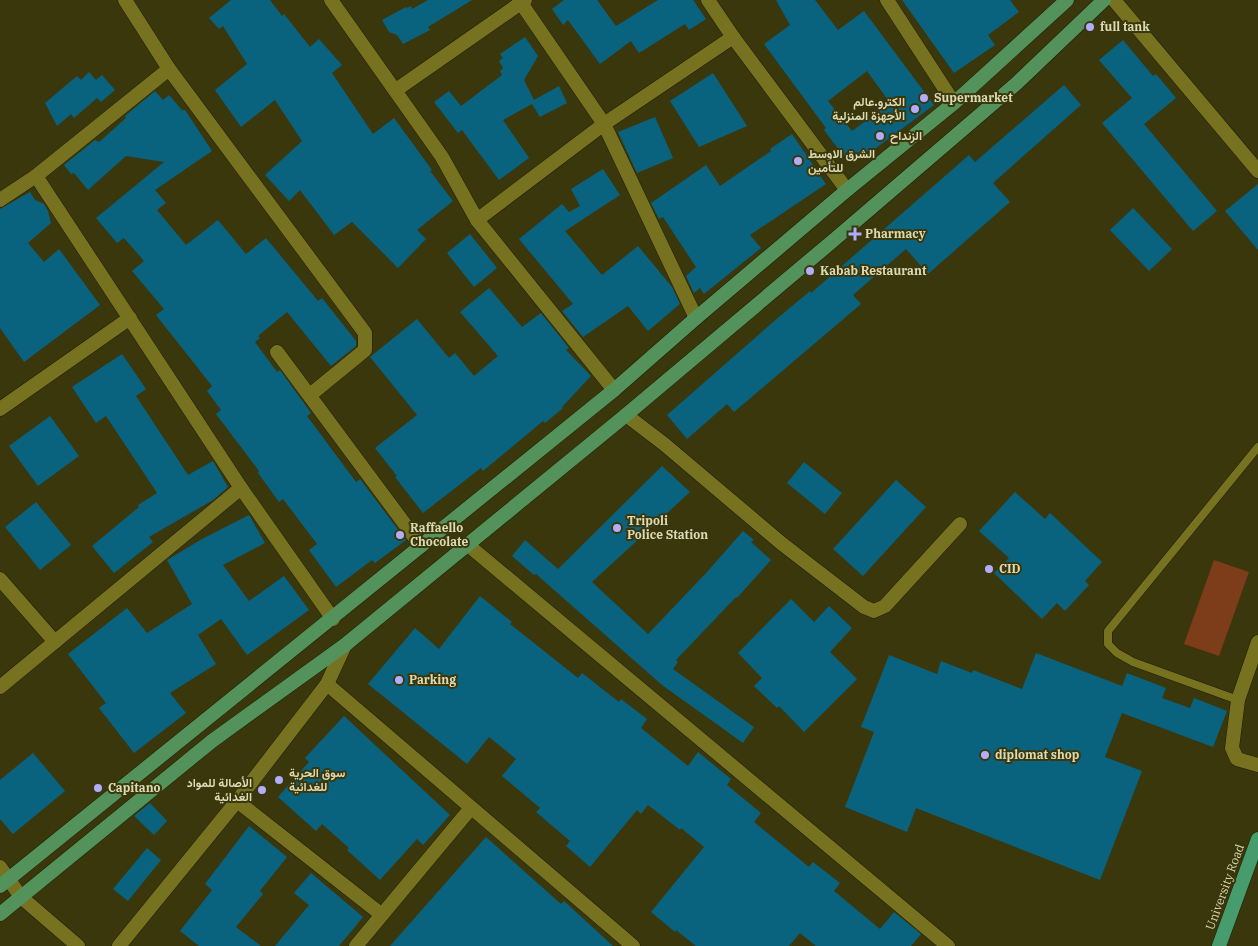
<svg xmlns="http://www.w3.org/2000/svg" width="1258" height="946" viewBox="0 0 1258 946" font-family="'IBM Plex Serif',Vazirmatn,serif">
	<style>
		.green { fill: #7d3c1a }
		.building { fill: #09637f; fill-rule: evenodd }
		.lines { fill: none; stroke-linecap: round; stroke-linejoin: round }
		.service-casing { stroke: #1f1e05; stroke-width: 9 }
		.minor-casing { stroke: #1f1e05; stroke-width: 15 }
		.tertiary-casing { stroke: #1f1e05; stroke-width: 15 }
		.primary-casing { stroke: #1f1e05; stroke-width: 15 }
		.trunk-casing { stroke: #1f1e05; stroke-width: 15 }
		.service { stroke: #777220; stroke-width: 8 }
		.minor { stroke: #777220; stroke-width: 14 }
		.tertiary { stroke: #777220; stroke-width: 14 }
		.primary { stroke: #53925a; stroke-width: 14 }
		.trunk { stroke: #479c6d; stroke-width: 14 }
		.poi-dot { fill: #b1adfa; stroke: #3a370c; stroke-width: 2 }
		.labels { text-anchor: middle; stroke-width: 4; stroke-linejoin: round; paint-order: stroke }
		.poi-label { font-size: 12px; font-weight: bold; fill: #dcdab4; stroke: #3a370c; text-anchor: start }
		.street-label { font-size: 12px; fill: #dcdab4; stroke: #3a370c }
	</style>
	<rect width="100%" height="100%" fill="#3a370c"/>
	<path class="green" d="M1214 560 1249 572 1219 656 1184 644Z"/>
	<g class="building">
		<path d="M231 0H270L282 16 284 14 310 47 319 39 342 65 332 73 373 134 394 118 432 170 430 171 453 201 417 230 426 239 398 268 352 222 334 235 300 190 289 201 265 175 302 141 275 100 241 127 215 90 247 64 223 26 219 29 209 18Z"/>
		<path d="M428 0H472L428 27 430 30 403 44 397 35 389 32 382 20 406 7 407 8 411 6 412 9Z"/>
		<path d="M564 0H597L616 26 658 0H693L706 19 689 30 685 24 639 53 631 41 600 64 568 20 563 25 552 9Z"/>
		<path d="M776 0H815L838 30 864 11 934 105 868 154 866 151 849 163 824 130 826 128 764 44 790 25ZM867 71 890 103 852 131 828 101Z"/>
		<path d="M902 0H1010L1019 12 988 35 995 45 954 73Z"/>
		<path d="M525 37 538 56 524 80 534 100 559 86 567 103 540 117 532 104 503 120 529 158 499 180 462 130 458 133 434 102 449 91 461 106 502 75 500 71 503 68 499 61 503 58 500 54Z"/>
		<path d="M1123 40 1153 76 1156 74 1176 98 1144 124 1217 211 1193 231 1102 123 1132 98 1099 60Z"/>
		<path d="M89 72 96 80 102 75 115 90 101 102 97 98 74 118 71 114 57 126 45 103 77 76 81 80Z"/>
		<path d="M713 73 747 126 699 147 670 101Z"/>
		<path d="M1064 85 1081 105 993 183 1010 202 928 274 906 249 853 295 861 304 841 321 734 412 727 404 687 439 667 415 773 322 810 291 811 293 969 155 975 162Z"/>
		<path d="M155 91 163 100 169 95 182 110H185L212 151 155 190 166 203 157 210 186 245 218 220 246 254 266 238 318 301 322 298 356 341V346L331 366 287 312 258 336 260 338 255 342 277 372 280 370 311 413 307 416 356 482 360 479 406 540 375 563 372 560 336 587 309 550 317 544 283 499 279 502 258 473 259 471 216 414 221 410 207 391 212 386 156 315 164 309 132 271 144 261 124 238 117 243 96 218 164 162 126 156 88 190 74 173 71 174 64 165 95 140 99 142 126 118 125 116Z"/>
		<path d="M655 117 673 158 637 173 618 132Z"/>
		<path d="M792 134 826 184 750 235 761 248 704 294 700 288 694 293 686 276 696 267 663 217 659 219 651 203 706 165 720 186 771 151 770 149Z"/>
		<path d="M603 169 620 195 565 231 602 275 638 246 672 287 680 304 648 331 628 306 583 337 562 311 573 304 519 239 562 204 569 212 580 206 571 189Z"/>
		<path d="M1258 184V250L1225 211Z"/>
		<path d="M30 192 35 200 44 204 48 211 51 223 28 243 44 262 59 249 100 305 24 362 0 328V209Z"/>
		<path d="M1133 208 1172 249 1149 271 1110 230Z"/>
		<path d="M470 234 497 268 474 287 447 253Z"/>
		<path d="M489 288 522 327 541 313 569 348 566 350 591 376 562 407 563 408 545 423 543 421 483 471 481 468 423 513 395 477 397 476 375 448 417 415 370 357 417 319 449 358 455 353 474 376 498 356 460 312Z"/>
		<path d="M122 354 146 389 136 396 188 475 213 461 228 487 213 500 149 537 153 542 114 573 92 546 139 507 138 505 157 493 106 416 96 423 72 387Z"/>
		<path d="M50 416 79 456 38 486 9 446Z"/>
		<path d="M804 462 842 493 825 514 787 483Z"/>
		<path d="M662 466 690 492 592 582 648 634 707 572 743 531 754 540 751 542 771 560 737 598 736 597 676 660 678 662 673 669 754 727 743 743 662 685 536 574 534 575 512 556 525 540 558 569Z"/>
		<path d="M896 480 926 507 863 576 833 549Z"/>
		<path d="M1015 492 1045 519 1050 513 1102 562 1085 581 1089 585 1065 611 1057 603 1042 619 994 573 1009 558 979 531Z"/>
		<path d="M36 502 71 545 40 570 5 527Z"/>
		<path d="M249 515 265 543 223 565 249 601 284 576 309 610 247 655 221 619 198 635 216 664 170 693 186 713 134 753 99 708 106 703 68 654 127 608 147 633 192 604 167 560 202 539Z"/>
		<path d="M480 596 512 622 510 624 578 678 582 673 619 702 621 699 647 719 641 728 688 766 698 752 731 779 727 785 761 813 754 822 809 867 813 862 840 883 834 891 880 929 894 912 921 934 911 946H816L800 933 789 946H696L676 930 675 932 651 912 704 847 681 828 680 830 648 805 641 814 637 810 590 867 566 846 570 841 536 812 540 808 502 776 516 759 489 737 467 764 368 684 415 628 439 649Z"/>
		<path d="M791 599 814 622 829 606 852 628 830 652 857 679 804 732 779 706 777 708 754 686 762 678 738 653Z"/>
		<path d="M1036 653 1122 686 1127 673 1166 688 1162 698 1190 708 1194 698 1227 711 1213 747 1122 713 1105 757 1142 771 1100 880 916 808 907 832 845 807 874 732 861 727 889 655 937 674 941 661 972 673 973 670 1022 689Z"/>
		<path d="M344 716 450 815 423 845 417 839 380 880 347 850 349 848 322 824 316 831 278 797 309 762 305 758Z"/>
		<path d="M33 753 65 791 13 834 0 819V780Z"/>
		<path d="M150 803 167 821 154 835 134 816Z"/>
		<path d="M249 826 287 857 260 891 263 894 236 927 261 946H199L180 931 212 890 205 884Z"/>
		<path d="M486 837 561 904 564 901 613 946H390Z"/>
		<path d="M147 848 161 860 128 901 113 889Z"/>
		<path d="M311 873 363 917 339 946H275L309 905 294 893Z"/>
	</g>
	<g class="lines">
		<defs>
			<path id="service" d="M1238 700 1133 662 1117 653 1108 644V631L1258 447"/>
			<g id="minor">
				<path d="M125 0 169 69 365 333V350L310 395"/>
				<path d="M331 0 442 157 477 220 614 390"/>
				<path d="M519 0 604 124 696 318"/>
				<path d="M708 0 733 37 847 190"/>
				<path d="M887 0 954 103"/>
				<path d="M1114 0 1258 171"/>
				<path d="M396 90 525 0"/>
				<path d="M36 176 169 69"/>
				<path d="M0 200 36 176 241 488"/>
				<path d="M477 220 604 124 733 37"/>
				<path d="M277 352 421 546"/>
				<path d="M0 409 130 318"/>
				<path d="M626 415 664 444 781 543 864 607 874 611 885 606 960 524"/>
				<path d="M468 545 948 946"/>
				<path d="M0 579 55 642"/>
				<path d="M1258 642 1238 700 1232 748 1237 759 1258 765"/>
				<path d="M327 684 633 946"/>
				<path d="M0 687 241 488 333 619"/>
				<path d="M237 801 382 915"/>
				<path d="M0 867 21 897 78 946"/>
				<path d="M356 946 471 808"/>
			</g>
			<path id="tertiary" d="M119 946 237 801 327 684 345 645"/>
			<g id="primary">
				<path d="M0 886 614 390 696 318 847 190 954 103 1067 0"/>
				<path d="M0 914 212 741 345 645 626 415 835 239 1017 83 1104 0"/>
			</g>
			<path id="trunk" d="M1219 946 1258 839"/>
		</defs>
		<use href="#service" class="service-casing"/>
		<use href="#minor" class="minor-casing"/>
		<use href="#tertiary" class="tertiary-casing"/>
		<use href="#primary" class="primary-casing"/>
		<use href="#trunk" class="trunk-casing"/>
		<use href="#service" class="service"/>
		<use href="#minor" class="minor"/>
		<use href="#tertiary" class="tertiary"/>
		<use href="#primary" class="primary"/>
		<use href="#trunk" class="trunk"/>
	</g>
	<g class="poi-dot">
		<circle cx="1090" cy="27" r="5"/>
		<circle cx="924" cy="98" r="5"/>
		<circle cx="915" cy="109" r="5"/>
		<circle cx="880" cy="136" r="5"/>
		<circle cx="798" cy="161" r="5"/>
		<path d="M852.5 226.5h5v5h5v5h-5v5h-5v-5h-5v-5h5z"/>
		<circle cx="810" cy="271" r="5"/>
		<circle cx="617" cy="528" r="5"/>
		<circle cx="400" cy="535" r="5"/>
		<circle cx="989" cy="569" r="5"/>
		<circle cx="399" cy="680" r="5"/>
		<circle cx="985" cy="755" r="5"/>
		<circle cx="279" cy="780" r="5"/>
		<circle cx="98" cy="788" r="5"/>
		<circle cx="262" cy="790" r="5"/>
	</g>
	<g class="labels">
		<g class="poi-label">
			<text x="1100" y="31">full tank</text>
			<text x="934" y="102">Supermarket</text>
			<text x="905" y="106" text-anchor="end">الكترو.عالم<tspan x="905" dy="14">الأجهزة المنزلية</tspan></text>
			<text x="890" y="140">الزنداح</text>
			<text x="808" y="158">الشرق الاوسط<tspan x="808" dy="14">للتأمين</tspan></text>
			<text x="865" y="238">Pharmacy</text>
			<text x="820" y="275">Kabab Restaurant</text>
			<text x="627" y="525">Tripoli<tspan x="627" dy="14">Police Station</tspan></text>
			<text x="410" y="532">Raffaello<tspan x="410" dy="14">Chocolate</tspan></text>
			<text x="999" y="573">CID</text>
			<text x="409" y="684">Parking</text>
			<text x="995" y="759">diplomat shop</text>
			<text x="289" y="777">سوق الحرية<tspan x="289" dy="14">للغدائية</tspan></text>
			<text x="252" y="787" text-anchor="end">الأصالة للمواد<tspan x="252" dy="14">الغدائية</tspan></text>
			<text x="108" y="792">Capitano</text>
		</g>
		<g class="street-label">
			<text transform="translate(1225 887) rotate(-70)" y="4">University Road</text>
		</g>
	</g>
</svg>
